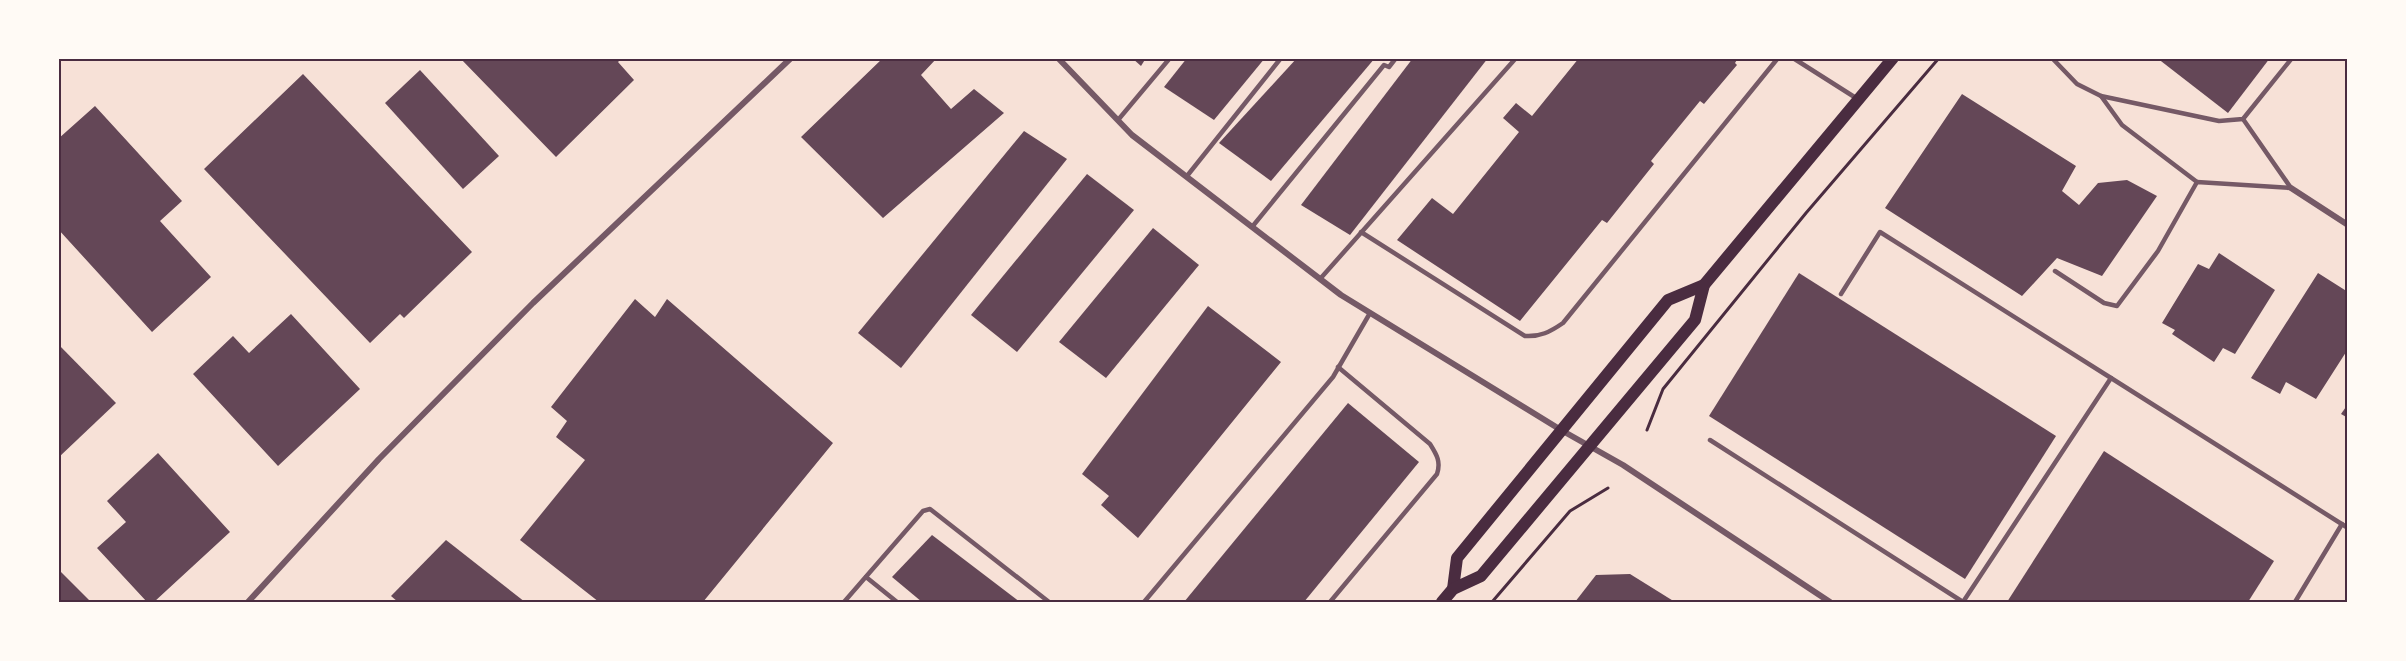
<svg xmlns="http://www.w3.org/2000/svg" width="2406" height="661" viewBox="0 0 2406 661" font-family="Quicksand,sans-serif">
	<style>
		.building { fill: #644757 }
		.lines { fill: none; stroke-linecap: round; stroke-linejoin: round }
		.path { stroke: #4a2c40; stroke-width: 3 }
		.service { stroke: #755966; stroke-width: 4.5 }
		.minor { stroke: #755966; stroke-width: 6 }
		.secondary { stroke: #4a2c40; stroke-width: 12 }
		.neatline { fill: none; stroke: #4a2c40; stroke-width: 2 }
	</style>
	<rect width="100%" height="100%" fill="#f7e1d7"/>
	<g class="building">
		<path d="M460 58H622L618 62 634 80 556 157Z"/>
		<path d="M883 58H937L921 75 951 109 974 89 1004 113 883 218 801 137Z"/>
		<path d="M1132 58H1146L1141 66Z"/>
		<path d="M1187 58H1265L1214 120 1164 87Z"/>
		<path d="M1297 58H1375L1271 181 1219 143Z"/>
		<path d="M1413 58H1488L1350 235 1301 205Z"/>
		<path d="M1579 58H1738L1735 63 1737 65 1704 104 1700 101 1651 161 1654 164 1607 223 1602 220 1520 321 1397 240 1432 198 1453 214 1519 132 1503 118 1516 103 1532 116Z"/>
		<path d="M2157 58H2270L2228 113Z"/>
		<path d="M420 70 499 156 463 189 385 103Z"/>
		<path d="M303 74 472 252 404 318 400 314 370 343 204 169Z"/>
		<path d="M1962 94 2076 166 2062 191 2079 205 2098 183 2127 180 2157 196 2102 276 2057 258 2022 296 1885 208Z"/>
		<path d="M95 106 182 201 160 221 211 277 152 332 58 229V139Z"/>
		<path d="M1024 131 1067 159 901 368 858 333Z"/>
		<path d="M1087 174 1134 210 1017 352 971 315Z"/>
		<path d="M1153 228 1199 265 1106 378 1059 342Z"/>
		<path d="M2219 253 2275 290 2235 354 2223 348 2214 362 2172 334 2175 330 2162 323 2198 264 2209 269Z"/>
		<path d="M1799 273 2056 436 1965 579 1709 416Z"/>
		<path d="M2318 273 2348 292V349L2316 399 2286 382 2280 394 2251 378Z"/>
		<path d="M635 299 655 317 667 299 833 443 703 602H599L520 540 585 460 556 437 567 421 551 407Z"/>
		<path d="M1208 306 1281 362 1138 538 1101 505 1109 496 1082 474Z"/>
		<path d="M291 314 360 389 278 466 193 374 233 336 249 353Z"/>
		<path d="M58 344 116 403 58 458Z"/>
		<path d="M1348 403 1419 462 1304 602H1184Z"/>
		<path d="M2348 404V418L2341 414Z"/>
		<path d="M2104 451 2274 561 2248 602H2007Z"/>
		<path d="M158 453 230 532 154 602H147L97 548 126 522 107 501Z"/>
		<path d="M932 535 1020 602H922L892 577Z"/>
		<path d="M446 540 525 602H398L391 596Z"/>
		<path d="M58 569 91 602H58Z"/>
		<path d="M1630 574 1675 602H1575L1596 575Z"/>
	</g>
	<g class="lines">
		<g class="path">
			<path d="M1647 430 1663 389 1806 213 1939 58"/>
			<path d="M1492 602 1570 511 1608 488"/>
		</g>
		<g class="service">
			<path d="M1793 58 1856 98"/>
			<path d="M2052 58 2077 84 2101 96 2122 125 2197 182"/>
			<path d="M2101 96 2219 121 2243 119 2292 58"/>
			<path d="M2243 119 2291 188"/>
			<path d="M1118 120 1170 58"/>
			<path d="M1187 176 1281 58"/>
			<path d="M1252 227 1384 65 1389 67 1396 58"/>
			<path d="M1361 232 1525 336C1540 337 1550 332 1563 323L1778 58"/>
			<path d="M2055 271 2104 303 2117 306 2158 251 2197 182 2291 188"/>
			<path d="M1320 279 1516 58"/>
			<path d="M1841 294 1880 232 2111 378"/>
			<path d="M1710 440 1963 602"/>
			<path d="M866 577 897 602"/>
			<path d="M844 602 923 511 930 509 1049 602"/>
			<path d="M1144 602 1333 377 1370 313"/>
			<path d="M1330 602 1437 474C1441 462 1437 455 1430 444L1338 367"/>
			<path d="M1963 602 2111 378 2348 528"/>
			<path d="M2295 602 2342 524"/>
		</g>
		<g class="minor">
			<path d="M1058 58 1132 135 1341 295 1561 430 1623 465 1830 602"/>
			<path d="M2291 188 2348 225"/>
			<path d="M248 602 379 459 533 303 791 58"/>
		</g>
		<g class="secondary">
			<path d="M1453 589 1457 558 1668 300 1704 285"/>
			<path d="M1442 602 1453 589 1481 576 1695 320 1704 285 1893 58"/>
		</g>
	</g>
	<rect width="2406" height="661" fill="none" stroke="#fffaf5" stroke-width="120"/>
	<rect x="60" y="60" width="2286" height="541" class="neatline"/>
</svg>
